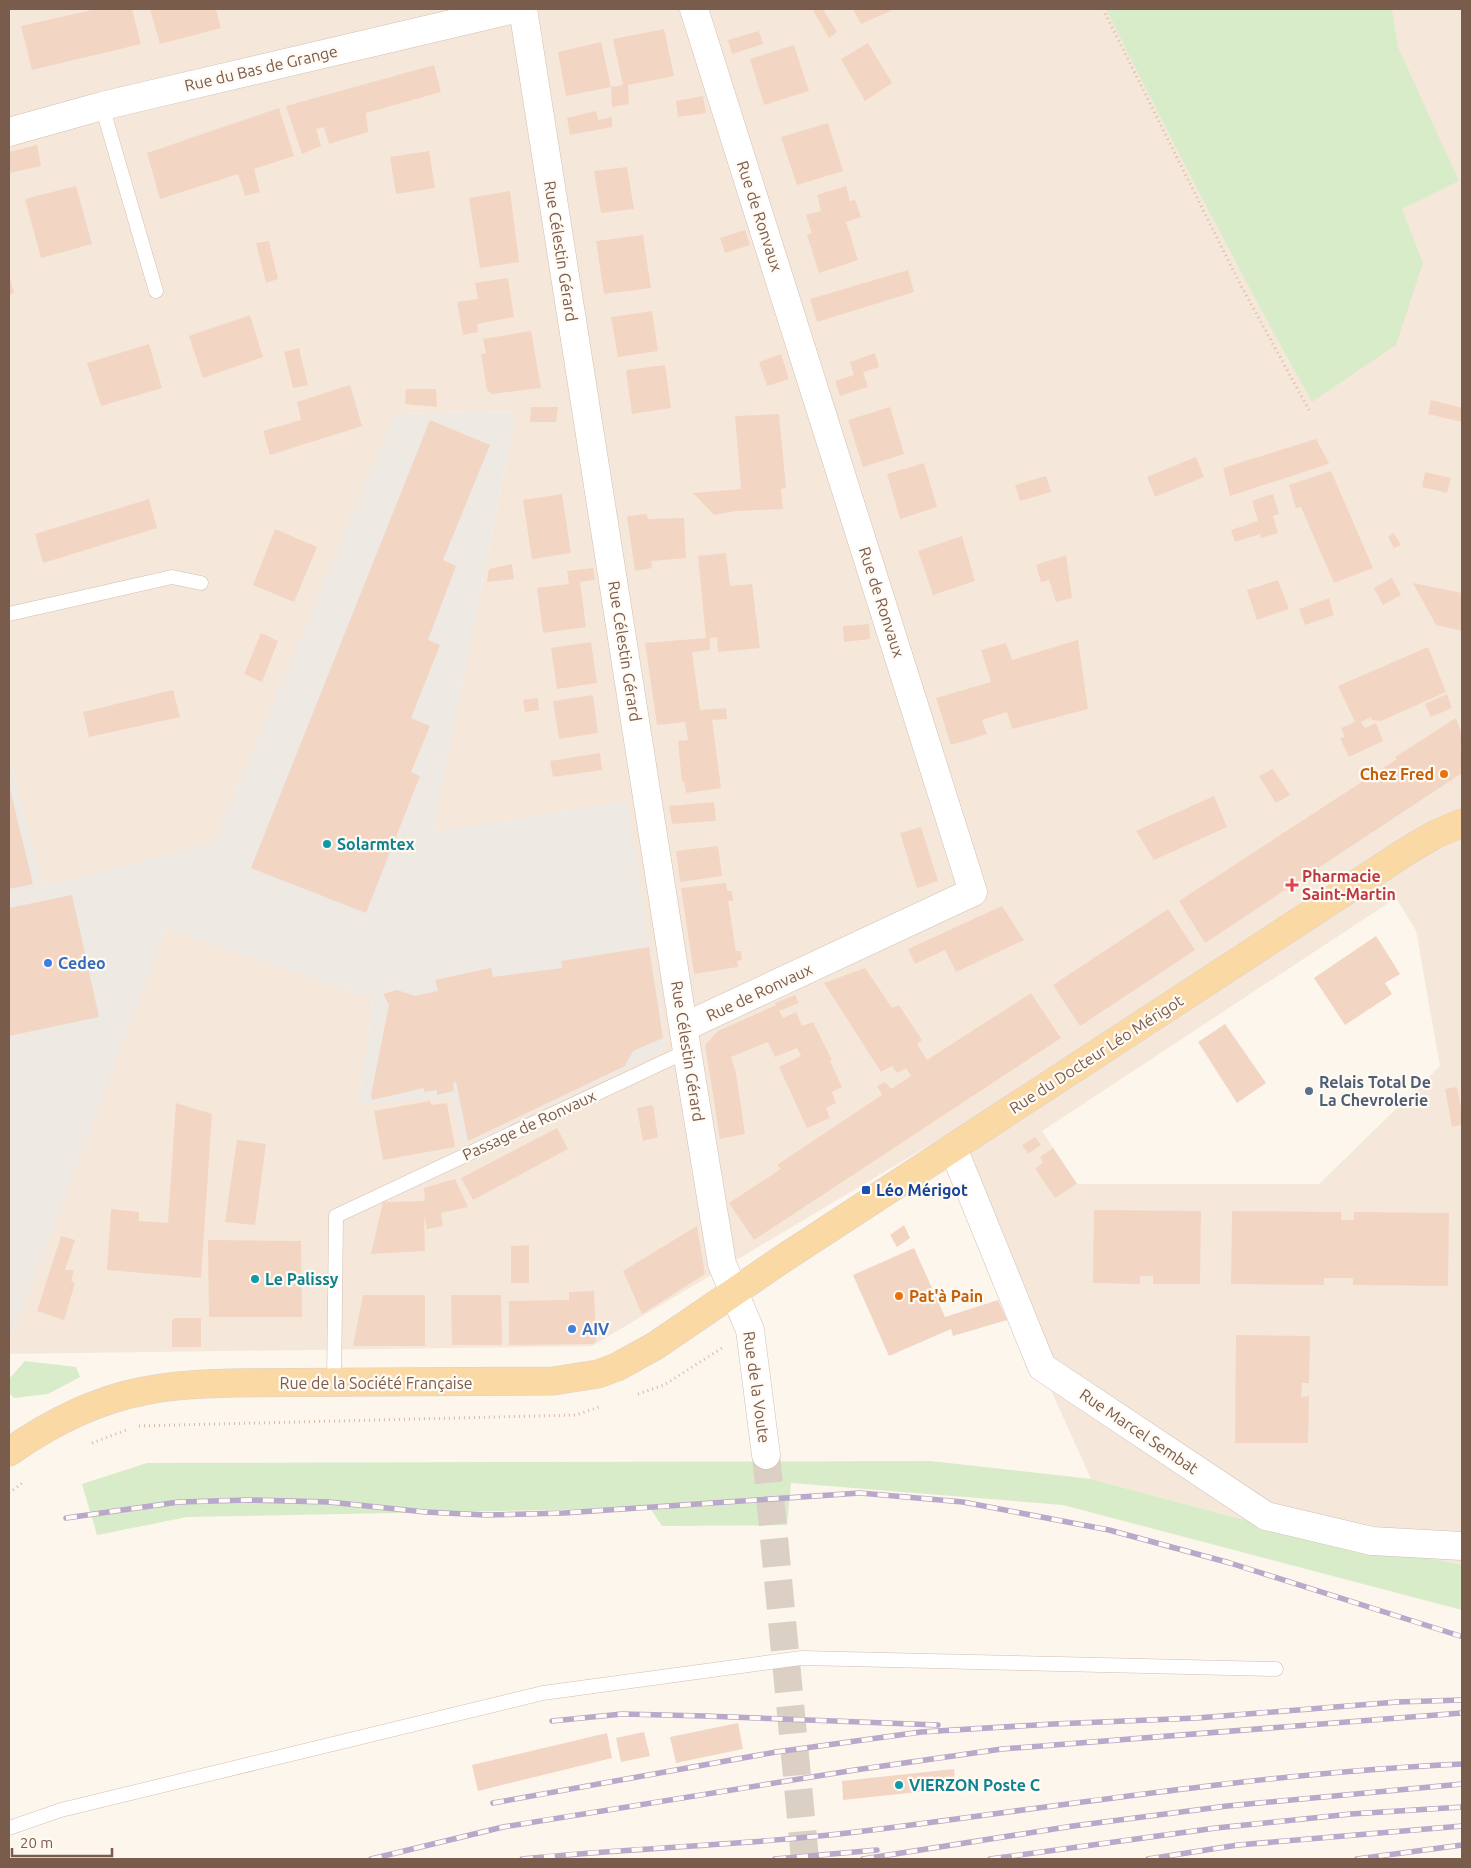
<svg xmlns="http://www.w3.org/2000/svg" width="1471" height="1868" viewBox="0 0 1471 1868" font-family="Ubuntu,sans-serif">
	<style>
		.residential { fill: #f5e8da; fill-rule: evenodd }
		.industrial { fill: #efe9e4 }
		.green { fill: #d8ecc9 }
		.building { fill: #f3d5c3 }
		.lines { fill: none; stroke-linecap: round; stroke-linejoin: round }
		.minor-tunnel { stroke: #dcd0c4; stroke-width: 28; stroke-dasharray: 28 14; stroke-linecap: butt }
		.service-casing { stroke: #d1beb0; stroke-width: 15 }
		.minor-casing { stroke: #d1beb0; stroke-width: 29 }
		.primary-casing { stroke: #dad1cd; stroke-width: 29 }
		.path { stroke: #d9b8a5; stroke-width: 3; stroke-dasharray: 1 4; stroke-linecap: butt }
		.service { stroke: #fff; stroke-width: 14 }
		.minor { stroke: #fff; stroke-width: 28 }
		.primary { stroke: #fbd9a5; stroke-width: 28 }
		.rail-casing { stroke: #b9a8c9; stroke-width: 5.5 }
		.rail { stroke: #fffaf3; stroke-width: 4; stroke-dasharray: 11; stroke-linecap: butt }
		.food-dot { fill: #e8710a; stroke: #fffaf3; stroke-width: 2 }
		.culture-dot { fill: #0f9aa8; stroke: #fffaf3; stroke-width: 2 }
		.health-dot { fill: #e0444e; stroke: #fffaf3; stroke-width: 2 }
		.shop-dot { fill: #3f7fe0; stroke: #fffaf3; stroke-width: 2 }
		.service-dot { fill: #5c6f8a; stroke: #fffaf3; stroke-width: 2 }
		.transit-dot { fill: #1a4fb4; stroke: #fffaf3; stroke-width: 2 }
		.labels { text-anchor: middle; stroke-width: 4.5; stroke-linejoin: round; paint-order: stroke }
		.street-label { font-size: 16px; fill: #7a5c4d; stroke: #fffaf3 }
		.food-label { font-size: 16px; font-weight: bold; fill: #c56008; stroke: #fffaf3; text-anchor: end }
		.culture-label { font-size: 16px; font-weight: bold; fill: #0d838f; stroke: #fffaf3; text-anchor: start }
		.health-label { font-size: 16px; font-weight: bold; fill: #be3a42; stroke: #fffaf3; text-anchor: start }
		.shop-label { font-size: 16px; font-weight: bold; fill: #366cbe; stroke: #fffaf3; text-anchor: start }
		.service-label { font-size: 16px; font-weight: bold; fill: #4e5e75; stroke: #fffaf3; text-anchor: start }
		.transit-label { font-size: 16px; font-weight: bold; fill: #164399; stroke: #fffaf3; text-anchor: start }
	</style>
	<rect width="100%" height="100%" fill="#fdf6ec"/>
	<path class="residential" d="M9 9H1462V1565L1237 1518 1091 1479 938 1140 592 1346 9 1354V1336H12L166 928 373 999 358 1105 627 801 433 832 516 411 395 414 214 842 44 886 9 759ZM1396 898 1416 931 1440 1066 1319 1184H1077L1042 1131Z"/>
	<path class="industrial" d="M516 411 433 832 627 801 666 1049 463 1145 452 1096 358 1105 373 999 166 928 12 1336H9V759L44 886 214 842 395 414Z"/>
	<g class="green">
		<path d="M1106 9H1392L1398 47 1459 181 1402 209 1423 263 1396 345 1312 402C1240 273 1172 142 1106 9Z"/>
		<path d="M25 1361 76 1367 80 1377 48 1394 14 1398 9 1393V1379Z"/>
		<path d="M930 1461 1091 1479 1237 1518 1462 1565V1610L1063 1505 791 1483 787 1525 662 1526 650 1508 187 1517 97 1535 82 1484 147 1463Z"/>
	</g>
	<g class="building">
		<path d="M96 9H132L141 44 32 70 21 26Z"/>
		<path d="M150 9H216L221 28 160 44Z"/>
		<path d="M812 9H823L837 32 829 38Z"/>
		<path d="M853 9H895L861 24Z"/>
		<path d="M664 29 674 76 628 85 629 104 612 107 611 87 566 96 558 52 601 42 611 87 623 85 613 39Z"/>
		<path d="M759 31 763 44 732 54 728 40Z"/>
		<path d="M868 43 892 83 865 101 841 59Z"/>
		<path d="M794 45 809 91 764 105 750 59Z"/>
		<path d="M434 65 441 92 366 113 368 132 329 144 324 127 316 129 321 146 302 154 286 106Z"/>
		<path d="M703 96 706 113 678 117 676 101Z"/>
		<path d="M279 108 294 156 254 169 260 192 245 196 238 174 160 199 147 153Z"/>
		<path d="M596 111 598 120 612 117V127L570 135 567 118Z"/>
		<path d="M828 123 843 171 797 185 781 137Z"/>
		<path d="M37 145 41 166 9 173V152Z"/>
		<path d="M429 151 435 188 396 194 390 157Z"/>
		<path d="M627 167 634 209 601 213 594 171Z"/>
		<path d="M76 186 92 244 41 258 25 199Z"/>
		<path d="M846 186 850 201 855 200 861 217 846 222 858 260 819 273 807 235 812 233 806 215 821 211 817 195Z"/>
		<path d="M510 191 519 262 480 268 469 198Z"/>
		<path d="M745 230 750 245 725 253 720 238Z"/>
		<path d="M643 235 651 288 604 294 596 241Z"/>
		<path d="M269 241 278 279 266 283 256 243Z"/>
		<path d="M908 270 914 292 817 322 810 299Z"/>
		<path d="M9 276 14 293 9 295Z"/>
		<path d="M508 278 514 317 477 324 478 332 463 335 457 302 478 299 475 283Z"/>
		<path d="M652 311 658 351 618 357 611 317Z"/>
		<path d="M250 315 263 357 203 378 189 336Z"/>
		<path d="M531 331 541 388 492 394 487 390 481 354 486 353 483 339Z"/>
		<path d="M149 344 162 388 101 406 87 363Z"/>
		<path d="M299 348 308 385 293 388 284 352Z"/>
		<path d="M875 353 879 367 863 372 868 387 840 396 835 381 854 375 850 362Z"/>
		<path d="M781 354 789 379 767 386 759 362Z"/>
		<path d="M665 365 671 408 632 414 626 370Z"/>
		<path d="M350 385 362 426 270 455 263 431 301 420 297 402Z"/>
		<path d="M406 389H436L437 407 405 404Z"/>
		<path d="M1431 400 1462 408V422L1428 414Z"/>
		<path d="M531 407H558L556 422H530Z"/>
		<path d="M890 407 904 454 863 467 848 420Z"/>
		<path d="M779 414 786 488 781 489 783 509 736 511 714 515 693 493 741 489 735 416Z"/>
		<path d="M430 420 490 445 443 560 456 566 428 640 440 645 411 718 430 726 411 772 420 776 366 913 251 868Z"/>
		<path d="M1316 439 1329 463 1328 464 1230 496 1223 468Z"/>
		<path d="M1196 457 1204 477 1155 497 1147 477Z"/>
		<path d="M924 463 937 507 900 519 887 474Z"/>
		<path d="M1331 471 1373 568 1334 583 1301 507 1296 508 1289 485Z"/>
		<path d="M1425 472 1451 478 1447 493 1422 487Z"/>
		<path d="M1046 476 1051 492 1020 501 1015 485Z"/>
		<path d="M562 494 571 553 532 559 523 500Z"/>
		<path d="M1273 494 1279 514 1273 516 1278 533 1261 538 1260 534 1235 542 1231 530 1258 521 1252 501Z"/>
		<path d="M149 499 157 528 43 563 35 534Z"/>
		<path d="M647 514 648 519 684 518 686 558 651 561 652 568 635 571 627 516Z"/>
		<path d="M275 529 317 547 294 602 253 585Z"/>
		<path d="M1394 533 1401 545 1394 548 1388 537Z"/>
		<path d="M962 536 975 581 933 595 918 551Z"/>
		<path d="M726 553 730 586 752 584 760 648 718 652 717 637 710 638V650L692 652 700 710 726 708 727 719 712 720 721 788 686 793 684 781 682 782 678 741 688 740 685 722 657 725 645 643 706 638 698 556Z"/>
		<path d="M1066 555 1072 598 1056 602 1049 580 1041 582 1036 565Z"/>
		<path d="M512 564 514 579 487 582 489 569Z"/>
		<path d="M593 568 595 580 580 582 586 627 543 633 537 588 569 584 567 571Z"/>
		<path d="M1392 578 1401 595 1383 605 1374 588Z"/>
		<path d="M1278 580 1289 609 1257 620 1247 590Z"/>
		<path d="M1413 583 1462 593V631L1436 625Z"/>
		<path d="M1329 598 1334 615 1305 625 1299 609Z"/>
		<path d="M869 624 870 639 844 642 843 626Z"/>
		<path d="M261 633 278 641 262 682 244 674Z"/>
		<path d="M1078 640 1088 709 1012 729 1007 712 982 720 987 734 951 745 936 698 991 682 981 650 1006 643 1012 660Z"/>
		<path d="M591 642 597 683 557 689 551 648Z"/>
		<path d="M1428 647 1446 692 1381 721 1372 720 1371 717 1361 722 1365 728 1376 723 1383 741 1349 757 1340 738 1345 737 1341 728 1355 722 1338 686Z"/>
		<path d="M173 690 180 717 89 737 83 712Z"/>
		<path d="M1447 694 1452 708 1431 717 1425 704Z"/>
		<path d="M593 695 598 733 559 739 553 701Z"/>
		<path d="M538 698 539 710 525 712 523 700Z"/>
		<path d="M1456 718 1462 734V746L1460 747 1462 751V773L1205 943 1179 901 1397 759 1395 757Z"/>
		<path d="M600 753 602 770 553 777 550 761Z"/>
		<path d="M1273 769 1290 795 1276 803 1259 776Z"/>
		<path d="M9 785 33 884 9 889Z"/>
		<path d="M1214 796 1227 827 1154 860 1136 831Z"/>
		<path d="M714 802 716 821 672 824 669 806Z"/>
		<path d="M921 827 938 881 917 888 900 833Z"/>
		<path d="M718 846 722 876 680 882 676 851Z"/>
		<path d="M726 883 727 891H732L733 901H728L736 951H741L742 960 737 961 738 967 694 974 681 888Z"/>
		<path d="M72 895 99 1017 9 1036V908Z"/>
		<path d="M1002 906 1024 940 956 972 945 950 915 964 908 949Z"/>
		<path d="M1168 909 1195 950 1080 1026 1053 985Z"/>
		<path d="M1376 936 1400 974 1385 983 1392 994 1345 1025 1314 978Z"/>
		<path d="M649 947 663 1038 633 1051 625 1066 468 1141 456 1082 453 1083 454 1091 446 1093 437 1095V1090L424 1092V1088L372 1100 371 1095 389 1005 383 994 397 990 415 996 438 991 435 980 491 968 493 977 562 968 561 961Z"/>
		<path d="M865 968 892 1008 899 1005 922 1040 917 1044 927 1060 1031 993 1061 1038 754 1240 729 1203 781 1169 777 1165 882 1095 877 1086 885 1082 891 1089 911 1076 906 1068 897 1073 892 1066 881 1072 824 983Z"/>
		<path d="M795 995 799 1003 779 1011 783 1018 796 1012 802 1026 813 1022 832 1060 830 1061 842 1087 832 1092 836 1103 826 1108 830 1118 807 1128 779 1067 801 1056 797 1048 775 1057 768 1042 731 1057 736 1073 745 1134 720 1139 705 1045 718 1031 776 1005 775 1003Z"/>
		<path d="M1225 1024 1266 1083 1237 1103 1198 1042Z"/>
		<path d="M1457 1087 1462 1112V1125L1452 1127 1445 1089Z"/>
		<path d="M430 1101 431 1105 447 1103 455 1147 383 1160 374 1111Z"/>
		<path d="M176 1103 212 1114 201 1278 107 1270 111 1209 139 1212V1221L168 1223Z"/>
		<path d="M653 1105 658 1137 643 1141 637 1108Z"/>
		<path d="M557 1128 568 1149 473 1200 461 1178Z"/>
		<path d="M1035 1137 1041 1145 1028 1154 1022 1145Z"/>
		<path d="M237 1140 266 1144 255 1225 225 1222Z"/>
		<path d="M1053 1148 1077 1184 1055 1198 1035 1168 1043 1163 1040 1157Z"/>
		<path d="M455 1179 468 1207 441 1213 443 1226 427 1229 424 1216 425 1251 371 1254 383 1202 425 1201 424 1188Z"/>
		<path d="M1094 1210 1201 1211 1200 1284H1153V1276H1140V1284L1093 1283Z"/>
		<path d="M1232 1211 1341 1212V1220H1354V1212L1449 1213 1448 1286 1353 1285V1278H1324V1285L1231 1284Z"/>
		<path d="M904 1225 910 1238 897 1247 890 1235Z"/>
		<path d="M697 1226 705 1274 642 1314 623 1271Z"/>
		<path d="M61 1236 75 1240 65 1270H74L71 1281 75 1283 64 1320 37 1311Z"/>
		<path d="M208 1240 301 1241 302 1317H209Z"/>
		<path d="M529 1245V1283H511V1246Z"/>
		<path d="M914 1248 945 1317 998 1300 1007 1320 953 1336 951 1329 889 1356 853 1275Z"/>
		<path d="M594 1291 596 1342 593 1344 509 1345V1301L569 1300V1292Z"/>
		<path d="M363 1295H425V1346H353Z"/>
		<path d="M451 1295H501L502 1345H452Z"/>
		<path d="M175 1318H201V1347H172V1321Z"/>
		<path d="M1236 1335 1310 1336 1309 1383H1302L1301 1397 1309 1396 1308 1443H1235Z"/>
		<path d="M738 1723 743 1749 676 1763 670 1737Z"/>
		<path d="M644 1732 650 1756 621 1762 616 1738Z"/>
		<path d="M607 1733 612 1758 478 1791 472 1765Z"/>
		<path d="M954 1769 956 1788 843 1800 842 1781Z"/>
	</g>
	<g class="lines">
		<path class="minor-tunnel" d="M766 1455 805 1859"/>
		<defs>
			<g id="service">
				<path d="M102 106 156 291"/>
				<path d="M9 614 172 577 201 583"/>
				<path d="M334 1384 336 1216 687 1051"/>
				<path d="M9 1828 61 1810 543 1693 801 1658 1276 1669"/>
			</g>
			<g id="minor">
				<path d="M523 9 687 1051 722 1264 750 1330 766 1455"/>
				<path d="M9 132 102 106 515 9"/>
				<path d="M684 1027 973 892 694 9"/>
				<path d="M953 1148 1042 1367 1266 1516 1372 1541 1462 1546"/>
			</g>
			<path id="primary" d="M9 1452C49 1424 96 1400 144 1391 173 1385 203 1384 232 1383L553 1381 598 1374 617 1367 655 1346 781 1260 1407 851 1436 834 1462 823"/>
		</defs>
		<use href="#service" class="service-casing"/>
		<use href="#minor" class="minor-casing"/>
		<use href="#primary" class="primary-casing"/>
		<g class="path">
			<path d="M1103 9 1238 280 1309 410"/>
			<path d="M638 1394 664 1385 722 1348"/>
			<path d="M139 1426 576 1415 599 1407"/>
			<path d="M92 1443 129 1429"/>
			<path d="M9 1493 25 1481"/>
		</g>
		<use href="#service" class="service"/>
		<use href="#minor" class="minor"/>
		<use href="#primary" class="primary"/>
		<defs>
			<g id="rail">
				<path d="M66 1518 179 1502 249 1500 329 1502 425 1512 486 1515 564 1513 860 1493 963 1502 1109 1530 1230 1563 1460 1636"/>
				<path d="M552 1721 622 1714 705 1716 938 1725"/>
				<path d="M493 1803 776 1752 921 1732 1053 1724 1197 1718 1397 1702 1462 1700"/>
				<path d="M371 1859 503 1827 855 1770 1002 1749 1462 1713"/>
				<path d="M522 1859C638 1847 757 1845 872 1830 1069 1805 1264 1773 1462 1764"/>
				<path d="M775 1859 877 1850"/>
				<path d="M863 1859 1073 1826 1227 1806 1462 1784"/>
				<path d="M990 1859 1216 1828 1351 1814 1462 1807"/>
				<path d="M1148 1859 1238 1845 1462 1826"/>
				<path d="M1357 1859 1462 1845"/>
			</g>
		</defs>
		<use href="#rail" class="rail-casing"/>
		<use href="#rail" class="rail"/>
	</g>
	<g class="food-dot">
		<circle cx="1444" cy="774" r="5"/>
		<circle cx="899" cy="1296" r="5"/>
	</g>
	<g class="culture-dot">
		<circle cx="327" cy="844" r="5"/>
		<circle cx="255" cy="1279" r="5"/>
		<circle cx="899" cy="1785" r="5"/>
	</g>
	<path class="health-dot" d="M1289.5 877.5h5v5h5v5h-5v5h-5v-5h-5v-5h5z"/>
	<g class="shop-dot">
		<circle cx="48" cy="963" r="5"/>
		<circle cx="572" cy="1329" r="5"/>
	</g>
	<circle class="service-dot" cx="1309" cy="1091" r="5"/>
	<rect class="transit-dot" x="861" y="1185" width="10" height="10" rx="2.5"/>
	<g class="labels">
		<g class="street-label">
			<text transform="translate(261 68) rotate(-13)" y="6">Rue du Bas de Grange</text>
			<text transform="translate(760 216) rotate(72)" y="6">Rue de Ronvaux</text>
			<text transform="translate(561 251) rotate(81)" y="6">Rue Célestin Gérard</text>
			<text transform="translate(882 602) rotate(72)" y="6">Rue de Ronvaux</text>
			<text transform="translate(625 651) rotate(81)" y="6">Rue Célestin Gérard</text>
			<text transform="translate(759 992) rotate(-25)" y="6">Rue de Ronvaux</text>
			<text transform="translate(688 1051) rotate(81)" y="6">Rue Célestin Gérard</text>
			<text transform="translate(1096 1054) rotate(-33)" y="6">Rue du Docteur Léo Mérigot</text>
			<text transform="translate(529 1125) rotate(-25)" y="6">Passage de Ronvaux</text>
			<text x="376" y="1389">Rue de la Société Française</text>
			<text transform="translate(757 1387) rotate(82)" y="6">Rue de la Voute</text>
			<text transform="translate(1139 1431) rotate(34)" y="6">Rue Marcel Sembat</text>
		</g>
		<g class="food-label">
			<text x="1434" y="780">Chez Fred</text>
			<text x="909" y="1302" text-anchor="start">Pat'à Pain</text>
		</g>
		<g class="culture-label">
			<text x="337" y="850">Solarmtex</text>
			<text x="265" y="1285">Le Palissy</text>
			<text x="909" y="1791">VIERZON Poste C</text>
		</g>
		<g class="health-label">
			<text x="1302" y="882">Pharmacie<tspan x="1302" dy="18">Saint-Martin</tspan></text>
		</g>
		<g class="shop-label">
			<text x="58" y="969">Cedeo</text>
			<text x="582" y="1335">AIV</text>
		</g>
		<g class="service-label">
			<text x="1319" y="1088">Relais Total De<tspan x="1319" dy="18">La Chevrolerie</tspan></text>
		</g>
		<g class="transit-label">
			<text x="876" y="1196">Léo Mérigot</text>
		</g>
	</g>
	<rect width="1471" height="1868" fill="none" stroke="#7a5c4d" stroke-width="20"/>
	<path d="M12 1848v8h100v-8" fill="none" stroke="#7a5c4d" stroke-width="2.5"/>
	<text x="20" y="1848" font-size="15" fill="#7a5c4d" stroke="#fffaf3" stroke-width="4" paint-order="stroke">20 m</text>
</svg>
